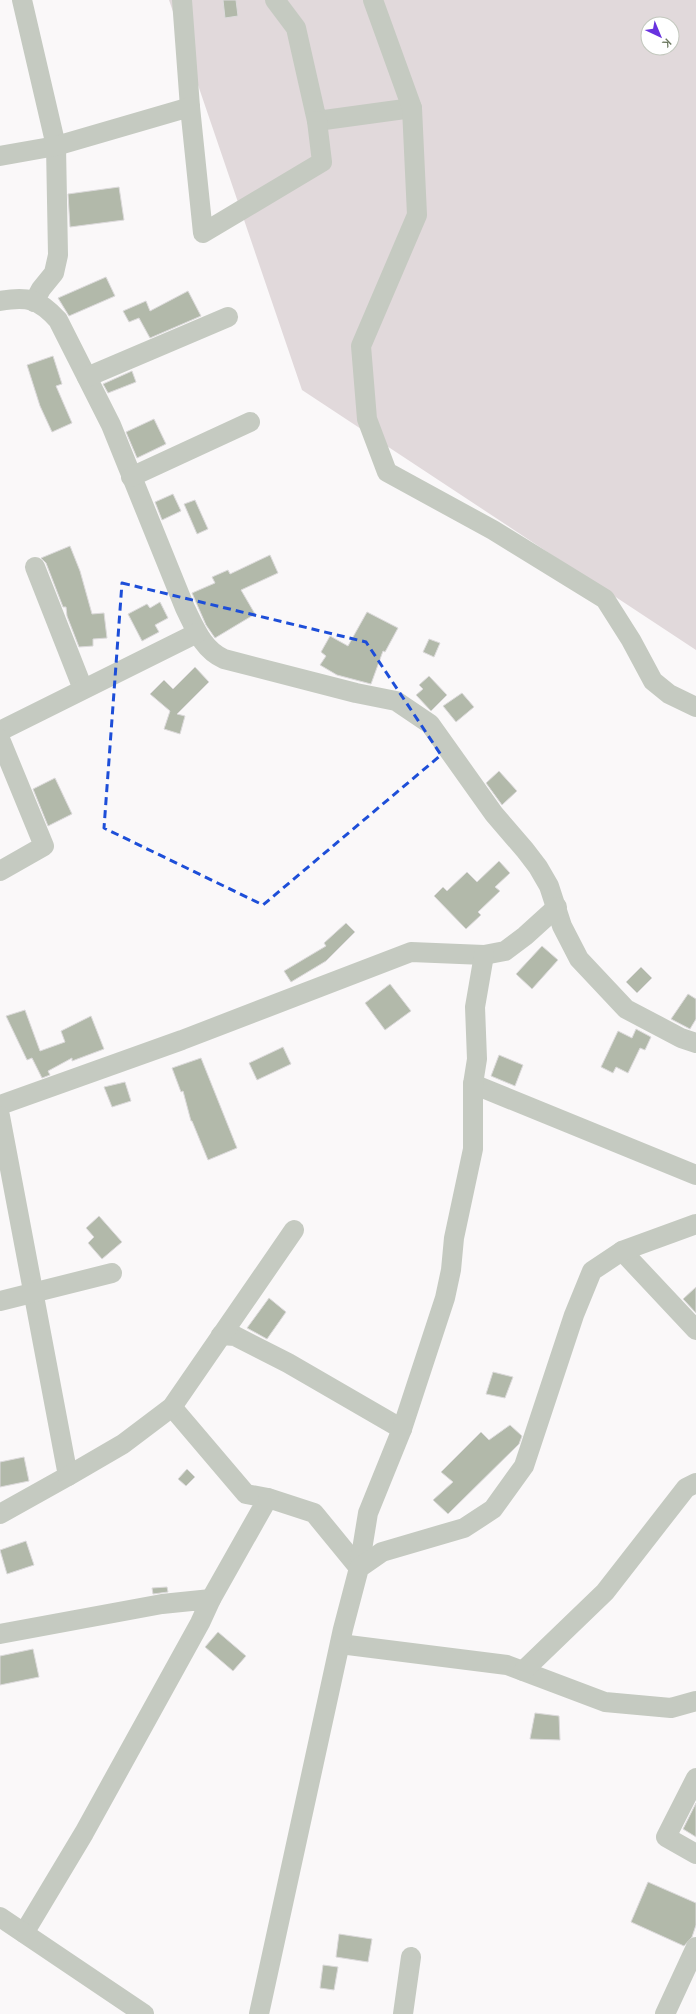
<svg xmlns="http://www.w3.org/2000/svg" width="696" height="2014" viewBox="0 0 696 2014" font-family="Manrope,sans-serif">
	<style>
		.green { fill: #e1d9db; fill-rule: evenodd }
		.building { fill: #b2b9aa; stroke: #dcdadb }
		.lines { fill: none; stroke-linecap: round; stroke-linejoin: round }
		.minor { stroke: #c5cac1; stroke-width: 20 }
		.marked { fill: none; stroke: #1d4ed8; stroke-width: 3; stroke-dasharray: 8 5; stroke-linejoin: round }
	</style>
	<rect width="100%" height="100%" fill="#faf8f9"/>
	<path class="green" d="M169 0H696V650L302 390ZM648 24H672V48H648Z"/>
	<g class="building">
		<path d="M223 0H236L238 16 225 18Z"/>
		<path d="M119 187 124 220 70 227 68 194Z"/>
		<path d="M106 277 115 296 69 316 58 298Z"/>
		<path d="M188 291 201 316 150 338 139 318 129 322 123 311 146 301 150 311Z"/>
		<path d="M53 356 62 384 56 386 72 423 52 432 40 406 27 365Z"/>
		<path d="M132 371 136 382 108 393 103 384Z"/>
		<path d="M154 419 166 444 137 458 126 432Z"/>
		<path d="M173 494 181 511 162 520 155 502Z"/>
		<path d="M195 500 208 529 197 534 184 504Z"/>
		<path d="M70 546 80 571 92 614 104 613 107 638 93 639V646L79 647 67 616 66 607H63L46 563 41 558Z"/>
		<path d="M270 555 278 573 241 590 255 614 215 638 206 625 192 593 215 583 212 577 228 570 230 574Z"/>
		<path d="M160 602 168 618 155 625 159 632 142 641 128 614 147 604 150 608Z"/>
		<path d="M367 612 398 628 385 652 383 651 371 684 337 675 320 665 326 656 321 652 330 636 348 646Z"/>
		<path d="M429 639 440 643 434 657 423 652Z"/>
		<path d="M195 667 209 682 177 714 185 716 180 734 164 729 170 711 150 694 164 680 173 689Z"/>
		<path d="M429 676 447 695 431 711 416 695 423 689 419 685Z"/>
		<path d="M462 693 474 707 456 722 443 706Z"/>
		<path d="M499 771 517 791 502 805 486 783Z"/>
		<path d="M55 778 72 814 48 826 33 789Z"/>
		<path d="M499 861 510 873 495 887 500 891 478 912 481 915 466 929 434 896 443 887 447 891 467 872 477 882Z"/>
		<path d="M346 923 355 932 326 961 291 982 284 971 326 946 324 943Z"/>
		<path d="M542 946 558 960 532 989 516 974Z"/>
		<path d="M641 967 652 978 637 993 626 982Z"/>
		<path d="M390 984 411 1011 385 1030 365 1003Z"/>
		<path d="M688 994 696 999V1019L690 1029 671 1019Z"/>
		<path d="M25 1010 40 1051 65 1042 61 1031 91 1016 104 1049 72 1061V1058L48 1071 50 1075 42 1078 32 1058 27 1060 6 1016Z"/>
		<path d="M636 1029 651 1037 645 1050 640 1048 628 1073 616 1067 613 1073 601 1067 618 1031 632 1038Z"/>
		<path d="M283 1047 291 1064 257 1080 249 1063Z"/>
		<path d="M499 1055 523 1065 515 1086 491 1076Z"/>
		<path d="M201 1058 237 1148 208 1160 192 1121H191L183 1091 181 1092 172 1068Z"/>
		<path d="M125 1082 131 1101 112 1107 104 1087Z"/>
		<path d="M99 1216 122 1242 102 1259 88 1243 94 1237 86 1228Z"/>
		<path d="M696 1287V1313L683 1299Z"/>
		<path d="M269 1298 286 1312 267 1339 247 1328Z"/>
		<path d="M493 1372 513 1377 505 1398 486 1394Z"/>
		<path d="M510 1425 522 1436 519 1444 448 1514 433 1500 453 1482 441 1472 481 1432 489 1440Z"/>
		<path d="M24 1457 29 1481 0 1487V1462Z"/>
		<path d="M187 1469 195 1477 186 1486 178 1479Z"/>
		<path d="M26 1541 34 1565 7 1574 0 1550Z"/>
		<path d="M167 1587 168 1592 153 1594 152 1588Z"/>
		<path d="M218 1632 246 1656 233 1671 205 1647Z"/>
		<path d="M33 1649 39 1677 0 1685V1656Z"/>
		<path d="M535 1713 559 1716 560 1740 530 1739Z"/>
		<path d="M696 1803V1837L683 1829Z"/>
		<path d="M648 1882 696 1903V1925L692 1937 684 1946 631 1922Z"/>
		<path d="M339 1934 372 1939 368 1962 336 1957Z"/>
		<path d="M323 1965 338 1967 334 1990 320 1988Z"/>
	</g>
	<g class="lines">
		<g class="minor">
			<path d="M22 0 56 146 58 255 54 273 41 289 34 302"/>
			<path d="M182 0 190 107"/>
			<path d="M275 0 296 28 317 121 412 108"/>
			<path d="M373 0 412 108 417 215 361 346 367 419 387 472 493 530 605 599 631 640 653 681 669 694 696 707"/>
			<path d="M0 156 56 146 190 107 203 233 322 162 317 121"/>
			<path d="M0 301C28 296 39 299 58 320L111 425 185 608C195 628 203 650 224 659L356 693 396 701 430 724 494 814 525 850 538 867 549 886 562 926 579 959 626 1009 681 1038 696 1043"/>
			<path d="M87 377 228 317"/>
			<path d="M131 477 250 422"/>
			<path d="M35 567 83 689"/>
			<path d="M0 731 197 633"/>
			<path d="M0 739 44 846 0 871"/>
			<path d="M473 1084 696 1175"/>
			<path d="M0 1105 182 1040 411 952 484 955 505 951 525 936 557 907"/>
			<path d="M0 1116 68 1476 0 1514"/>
			<path d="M622 1251 696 1330"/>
			<path d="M0 1301 112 1273"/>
			<path d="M221 1335 235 1336 288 1363 402 1429"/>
			<path d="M172 1407 246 1494 268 1498 211 1599"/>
			<path d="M68 1476 123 1444 172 1407 294 1230"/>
			<path d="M268 1498 314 1513 359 1568"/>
			<path d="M359 1568 368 1513 402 1429 445 1298 451 1270 454 1238 473 1149V1084L477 1059 475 1007 484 955"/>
			<path d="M0 1634 162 1604 211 1599 200 1623 84 1833 24 1933"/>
			<path d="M340 1644 507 1665 605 1702 671 1708 696 1701"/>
			<path d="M523 1671 605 1592 686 1488 696 1483"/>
			<path d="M696 1778 666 1837 696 1854"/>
			<path d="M0 1917 144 2014"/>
			<path d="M259 2014 343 1629 359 1568 382 1552 464 1528 493 1509 524 1466 574 1315 592 1271 622 1251 696 1224"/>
			<path d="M403 2014 411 1957"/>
			<path d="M665 2014 696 1947"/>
		</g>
	</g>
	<path class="marked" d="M122 583 366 642 441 755 263 905 104 828Z"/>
	<g transform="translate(660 36) rotate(136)"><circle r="19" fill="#ffffff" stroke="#c3c8be"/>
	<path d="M0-3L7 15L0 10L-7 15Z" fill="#6832df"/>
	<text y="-6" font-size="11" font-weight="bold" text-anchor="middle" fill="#69765d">K</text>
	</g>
</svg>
